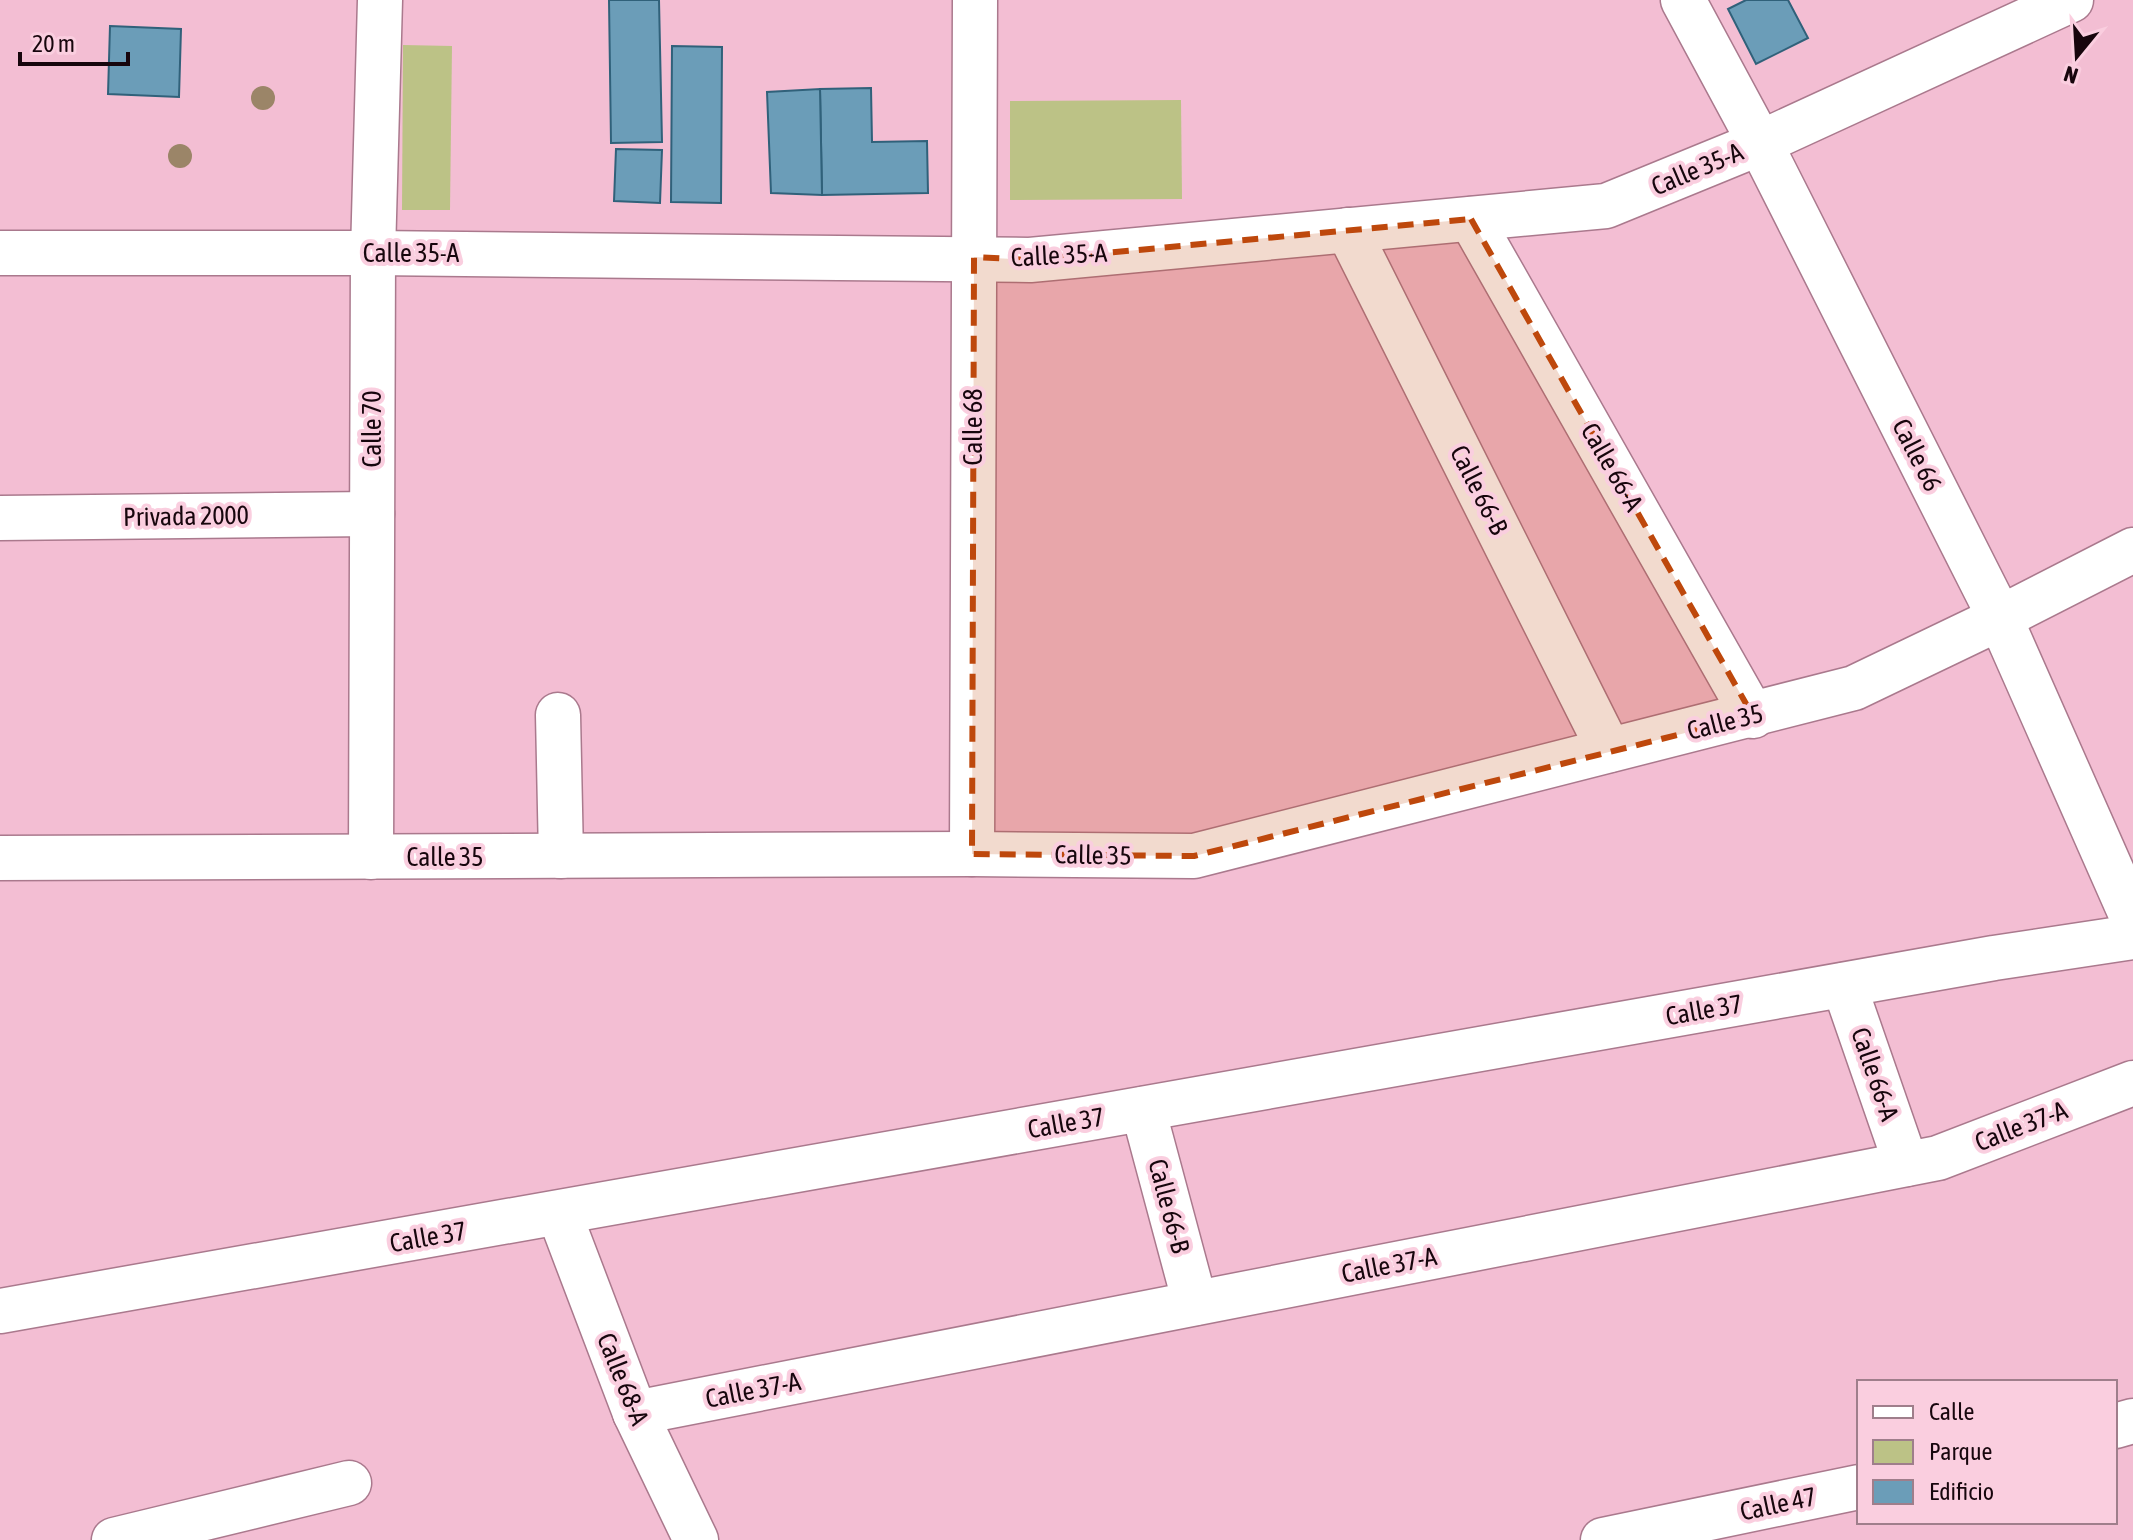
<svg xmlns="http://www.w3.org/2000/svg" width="2133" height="1540" viewBox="0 0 2133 1540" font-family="'Asap Condensed',sans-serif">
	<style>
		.green { fill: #bcc286 }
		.building { fill: #6b9db8; stroke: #30617a; stroke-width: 2 }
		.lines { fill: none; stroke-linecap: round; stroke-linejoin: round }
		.street-casing { stroke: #aa798d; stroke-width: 47 }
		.secondary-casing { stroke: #aa798d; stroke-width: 47 }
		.street { stroke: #fff; stroke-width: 44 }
		.secondary { stroke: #fff; stroke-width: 44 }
		.tree { fill: #9b8568 }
		.marked { fill: #be480c; fill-opacity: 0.2; stroke: #be480c; stroke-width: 6; stroke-dasharray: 16 10; stroke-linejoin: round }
		.labels { text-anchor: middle; stroke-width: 8; stroke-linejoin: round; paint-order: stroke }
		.street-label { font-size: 26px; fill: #17060d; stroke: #facedf }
	</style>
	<rect width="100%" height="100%" fill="#f3bed3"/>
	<g class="green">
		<path d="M403 45 452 46 450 210H402Z"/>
		<path d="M1181 100 1182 199 1010 200V101Z"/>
	</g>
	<g class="building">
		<path d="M609 0H659L662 142 611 143Z"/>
		<path d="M1746 0H1788L1808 38 1756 64 1728 9Z"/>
		<path d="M110 26 181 29 179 97 108 94Z"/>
		<path d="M672 46 722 47 721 203 671 202Z"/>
		<path d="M871 88 872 142 927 141 928 193 822 195 820 89Z"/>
		<path d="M820 89 822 195 771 193 767 92Z"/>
		<path d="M616 149 662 150 660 203 614 201Z"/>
	</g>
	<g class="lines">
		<defs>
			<g id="street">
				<path d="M1683 0 1760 143 2000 618 2133 919"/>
				<path d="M1471 219 1753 716"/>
				<path d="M1348 230 1609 750"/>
				<path d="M0 253H373L1030 260 1606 206 1760 143 2071 0"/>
				<path d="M0 518 372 514"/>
				<path d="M558 715 561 856"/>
				<path d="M972 854 975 0"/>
				<path d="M371 857 373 253 380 0"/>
				<path d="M0 858 972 854 1194 856 1854 688 2000 618 2133 550"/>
				<path d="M1844 985 1906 1164"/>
				<path d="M1143 1109 1195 1303"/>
				<path d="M559 1213 635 1413 696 1540"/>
				<path d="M635 1413 1938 1158 2133 1083"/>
				<path d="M2115 1426 2133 1421"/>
				<path d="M114 1540 349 1483"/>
				<path d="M1603 1540 1859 1487"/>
			</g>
			<path id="secondary" d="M0 1311 1994 958 2133 937"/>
		</defs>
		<use href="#street" class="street-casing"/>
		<use href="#secondary" class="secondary-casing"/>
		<use href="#street" class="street"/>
		<use href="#secondary" class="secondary"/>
	</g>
	<g class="tree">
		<circle cx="263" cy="98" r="12"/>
		<circle cx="180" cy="156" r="12"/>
	</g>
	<path class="marked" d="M1471 219 1753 716 1194 856 972 854 974 257 1030 260Z"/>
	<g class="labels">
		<g class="street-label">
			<text transform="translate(1697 169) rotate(-23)" y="9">Calle 35-A</text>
			<text x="411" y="262">Calle 35-A</text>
			<text transform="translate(1059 255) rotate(-3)" y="9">Calle 35-A</text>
			<text transform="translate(973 427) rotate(-90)" y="9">Calle 68</text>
			<text transform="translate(372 429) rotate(-90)" y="9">Calle 70</text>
			<text transform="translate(1917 455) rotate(63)" y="9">Calle 66</text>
			<text transform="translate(1612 467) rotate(60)" y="9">Calle 66-A</text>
			<text transform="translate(1479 490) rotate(63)" y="9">Calle 66-B</text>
			<text transform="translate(186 516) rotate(-1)" y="9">Privada 2000</text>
			<text transform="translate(1725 722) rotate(-14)" y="9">Calle 35</text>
			<text transform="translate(1093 855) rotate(1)" y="9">Calle 35</text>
			<text x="445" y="866">Calle 35</text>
			<text transform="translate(1704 1010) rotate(-10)" y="9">Calle 37</text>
			<text transform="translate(1875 1074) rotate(71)" y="9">Calle 66-A</text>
			<text transform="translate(1066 1123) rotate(-10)" y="9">Calle 37</text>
			<text transform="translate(2021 1126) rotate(-21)" y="9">Calle 37-A</text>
			<text transform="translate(1169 1206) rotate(75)" y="9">Calle 66-B</text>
			<text transform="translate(428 1237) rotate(-10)" y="9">Calle 37</text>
			<text transform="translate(1389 1265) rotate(-11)" y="9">Calle 37-A</text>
			<text transform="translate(623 1379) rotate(68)" y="9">Calle 68-A</text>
			<text transform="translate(753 1390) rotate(-11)" y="9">Calle 37-A</text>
			<text transform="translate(1778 1504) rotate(-12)" y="9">Calle 47</text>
		</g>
	</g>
	<rect x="1857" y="1380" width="260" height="144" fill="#facedf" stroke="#9f7e8b" stroke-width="2"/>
	<rect x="1873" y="1406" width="40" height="12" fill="#ffffff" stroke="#9f7e8b" stroke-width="2"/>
	<text x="1929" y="1420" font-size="24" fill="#17060d">Calle</text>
	<rect x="1873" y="1440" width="40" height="24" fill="#bcc286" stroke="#9f7e8b" stroke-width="2"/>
	<text x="1929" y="1460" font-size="24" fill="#17060d">Parque</text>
	<rect x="1873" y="1480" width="40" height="24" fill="#6b9db8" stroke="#9f7e8b" stroke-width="2"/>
	<text x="1929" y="1500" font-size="24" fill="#17060d">Edificio</text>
	<g transform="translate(2077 56) rotate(198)" stroke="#facedf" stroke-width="6" paint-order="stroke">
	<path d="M0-6L14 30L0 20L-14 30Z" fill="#17060d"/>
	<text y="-12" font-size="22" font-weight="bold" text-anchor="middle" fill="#17060d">N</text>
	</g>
	<path d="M20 52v12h108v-12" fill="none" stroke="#17060d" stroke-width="4"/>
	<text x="32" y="52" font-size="24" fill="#17060d" stroke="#facedf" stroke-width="6" paint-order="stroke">20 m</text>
</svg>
